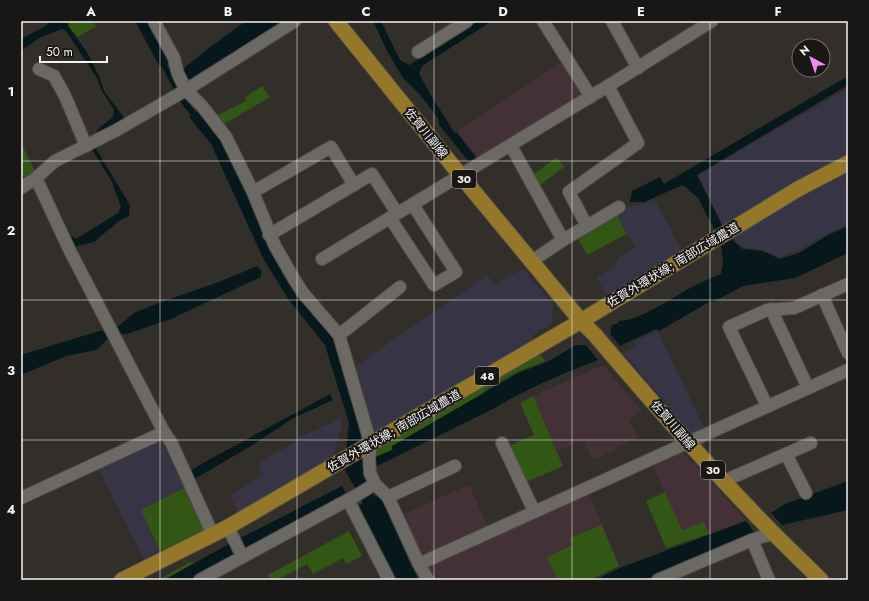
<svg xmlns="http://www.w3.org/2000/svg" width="869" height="601" viewBox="0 0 869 601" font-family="Jost,'Noto Sans JP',sans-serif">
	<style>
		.commercial { fill: #373445 }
		.industrial { fill: #443138 }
		.green { fill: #325614 }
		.water { fill: #07181c }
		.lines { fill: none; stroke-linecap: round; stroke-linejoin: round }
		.minor-casing { stroke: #4f4c49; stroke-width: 14 }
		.major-casing { stroke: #4f4c49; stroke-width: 17 }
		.minor { stroke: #6c6965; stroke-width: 12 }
		.major { stroke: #947728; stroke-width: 15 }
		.grid { fill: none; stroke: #f6f4f2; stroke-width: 1; stroke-opacity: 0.55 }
		.labels { text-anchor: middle; stroke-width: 4; stroke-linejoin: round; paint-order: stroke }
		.shield { fill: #181716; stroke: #b3b2b0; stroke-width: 1 }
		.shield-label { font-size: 11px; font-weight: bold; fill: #f6f4f2 }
		.street-label { font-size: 12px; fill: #f6f4f2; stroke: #181716 }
		.neatline { fill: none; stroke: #f6f4f2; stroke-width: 1.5 }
		.grid-label { font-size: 13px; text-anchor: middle; font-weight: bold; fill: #f6f4f2 }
	</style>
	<rect width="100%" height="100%" fill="#322f2b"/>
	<g class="commercial">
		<path d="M848 88V155L789 186 723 226 698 175Z"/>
		<path d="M848 170V224L829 233 798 251 779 257 760 249 743 247 732 237 794 198Z"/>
		<path d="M654 199 683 252 607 297 597 277 612 269 620 256 635 248 616 214 623 208 643 204Z"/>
		<path d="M523 268 553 305 552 323 532 336V342L372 435 353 368 487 275 495 285Z"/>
		<path d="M657 331 705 429 693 435 623 352 637 346 634 342Z"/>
		<path d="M340 419 342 425 332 460 239 514 230 495 262 476 261 469 258 463 297 441V438Z"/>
		<path d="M164 436 207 531 145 561 97 467Z"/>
	</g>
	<g class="industrial">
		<path d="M564 61 587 96 480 159 457 131Z"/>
		<path d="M603 365 641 410 629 421 639 437 616 447 617 449 593 460 584 439 557 451 533 396Z"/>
		<path d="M679 449 746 520 709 534 704 522 682 530 651 462Z"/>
		<path d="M469 485 489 529 434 554 416 551 399 516Z"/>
		<path d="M587 491 602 525 569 538 573 544 548 557 558 580H432L424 565Z"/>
	</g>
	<g class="green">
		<path d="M69 21H93L96 26 78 37 68 26Z"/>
		<path d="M262 86 270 97 221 126 214 117 246 101 245 97Z"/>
		<path d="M21 143 35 171 27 179 21 173Z"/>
		<path d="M557 157 564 167 537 187 531 176Z"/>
		<path d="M616 214 627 234 587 255 577 236Z"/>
		<path d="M539 353 545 361 517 372 484 391V393L392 450 374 458 379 446Z"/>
		<path d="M533 396 563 466 524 483 507 447 534 435 520 403Z"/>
		<path d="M187 487 207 531 161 553 141 510Z"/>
		<path d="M665 492 682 530 704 522 709 534 666 548 646 501Z"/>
		<path d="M602 525 619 566 590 580H558L547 557 572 545 569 538Z"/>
		<path d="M349 531 362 556 346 564 343 558 313 574 307 564 277 580H270L268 575Z"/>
		<path d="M190 562 194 563 164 580H158Z"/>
	</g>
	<g class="water">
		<path d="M51 21H69L68 26 87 52 99 76 104 91 126 120 105 129 92 138 99 128 113 117 114 110 102 91 97 78 66 31 62 29 39 38 21 51V39L45 26Z"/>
		<path d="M135 21H146L169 62 167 65 183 96 196 112 199 110 221 139 240 177 272 249 336 339 361 424V442L346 451 349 423 325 345 288 299 263 258 211 144 189 117 191 116 180 101 162 67H160Z"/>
		<path d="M246 21H285L237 52 187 81 183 73 185 67 213 45Z"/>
		<path d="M373 21H381L400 60 409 65 478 21H492L422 66 419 74 432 97 454 132 457 133 478 160 471 164 439 125 438 118 420 95 403 78 387 51Z"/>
		<path d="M848 76V85L697 175 723 227 715 231 698 198 683 185 644 202H630L632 191 660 177 664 184Z"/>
		<path d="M93 148 96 149 130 205 129 216 119 221 94 242 73 247 58 212 61 214 70 235 76 239 118 213 121 207 112 182 93 151Z"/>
		<path d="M848 226V253L795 278 743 286 713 302 711 301 659 331 656 329 620 346 610 334 612 325 617 324 619 321C641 320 673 297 692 287 701 282 711 278 721 274L723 264 721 245 731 239 743 249 763 251 780 259 799 253 828 235Z"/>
		<path d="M257 266 261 270V277L171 319 127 334H112L97 350 66 356 21 375V355L99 331 114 330 134 313 158 303 219 282Z"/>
		<path d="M576 345H586L598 360C562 374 526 389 493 409L367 471 365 477 375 497 378 496 383 501 409 561 419 580H394L358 506 363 503 344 468 362 456 366 461 392 450V446L518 373 547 362Z"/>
		<path d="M330 394 333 400 292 419 251 446 198 477 192 479 189 472 203 463Z"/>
		<path d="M848 481V510L782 525 771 513 785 504Z"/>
		<path d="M342 486 347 496 189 580H164L227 545Z"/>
		<path d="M746 521 755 533 644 580H595L622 567Z"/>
	</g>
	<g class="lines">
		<defs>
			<g id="minor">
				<path d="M154 21 174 58 178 74 186 90 202 106 226 137 253 192 275 246 294 279 303 293 339 335 371 445 369 457 370 473 375 484 388 497 419 564 428 580"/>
				<path d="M543 21 591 97"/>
				<path d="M612 21 638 68"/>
				<path d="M418 52 467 21"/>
				<path d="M39 69 54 76 65 96 86 146"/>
				<path d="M511 146 563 240"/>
				<path d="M36 178 70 251 164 432 171 442 213 535"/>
				<path d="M21 188 36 178 55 161 115 131 186 90 295 21"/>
				<path d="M253 192 331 147 354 185"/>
				<path d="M390 218 434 285 456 272 413 205"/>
				<path d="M587 226 569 192 638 143 608 86"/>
				<path d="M269 235 372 174 397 213"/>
				<path d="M322 259 608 86 712 21"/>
				<path d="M532 261 563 240 619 207"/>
				<path d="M822 295 848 353"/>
				<path d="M771 309 808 388"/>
				<path d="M339 335 400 287"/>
				<path d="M767 406 729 327 767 310 794 308 848 284"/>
				<path d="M502 443 534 511"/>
				<path d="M786 454 806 493"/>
				<path d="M724 481 811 443"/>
				<path d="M388 497 455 466"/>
				<path d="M21 498 164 432"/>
				<path d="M348 500 389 580"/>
				<path d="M228 527 242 556"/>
				<path d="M752 540 769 580"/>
				<path d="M419 564 848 370"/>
				<path d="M200 580 357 495 375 484"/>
				<path d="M658 580 752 540 764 536 775 534"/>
			</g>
			<g id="major">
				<path d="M336 21 461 176 581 321 595 335C645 394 696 453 750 509 773 534 797 556 821 580"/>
				<path d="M122 580 228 527 581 321 798 189 848 163"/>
			</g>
		</defs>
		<use href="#minor" class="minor-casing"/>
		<use href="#major" class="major-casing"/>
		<use href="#minor" class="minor"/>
		<use href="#major" class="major"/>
	</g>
	<path class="grid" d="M160 21V580M297 21V580M434 21V580M572 21V580M710 21V580M21 161H848M21 300H848M21 440H848"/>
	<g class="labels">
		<g class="shield">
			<rect x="452" y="170" width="24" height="18" rx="3"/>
			<rect x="475" y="367" width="24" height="18" rx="3"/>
			<rect x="701" y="461" width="24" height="18" rx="3"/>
		</g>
		<g class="shield-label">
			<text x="464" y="183">30</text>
			<text x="487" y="380">48</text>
			<text x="713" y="474">30</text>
		</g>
		<g class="street-label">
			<text transform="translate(426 133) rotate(51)" y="4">佐賀川副線</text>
			<text transform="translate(673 265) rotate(-31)" y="4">佐賀外環状線; 南部広域農道</text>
			<text transform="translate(673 425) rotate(49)" y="4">佐賀川副線</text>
			<text transform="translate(394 431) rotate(-30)" y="4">佐賀外環状線; 南部広域農道</text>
		</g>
	</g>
	<rect width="869" height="601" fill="none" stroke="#181716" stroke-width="44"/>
	<g transform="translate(811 58) rotate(320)"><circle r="19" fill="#181716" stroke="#716f6e"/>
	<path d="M0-3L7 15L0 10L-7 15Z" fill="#f38af2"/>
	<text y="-6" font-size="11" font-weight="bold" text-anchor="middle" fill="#f6f4f2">N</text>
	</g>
	<path d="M40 56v6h67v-6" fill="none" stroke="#f6f4f2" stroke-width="2"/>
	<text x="46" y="56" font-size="12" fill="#f6f4f2" stroke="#181716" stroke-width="3" paint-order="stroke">50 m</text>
	<rect x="22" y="22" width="825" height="557" class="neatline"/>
	<g class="grid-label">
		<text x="91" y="16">A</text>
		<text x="228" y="16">B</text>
		<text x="366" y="16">C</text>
		<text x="503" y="16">D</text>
		<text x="641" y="16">E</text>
		<text x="778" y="16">F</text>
		<text x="11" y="96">1</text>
		<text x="11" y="235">2</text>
		<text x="11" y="375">3</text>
		<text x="11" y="514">4</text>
	</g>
</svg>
